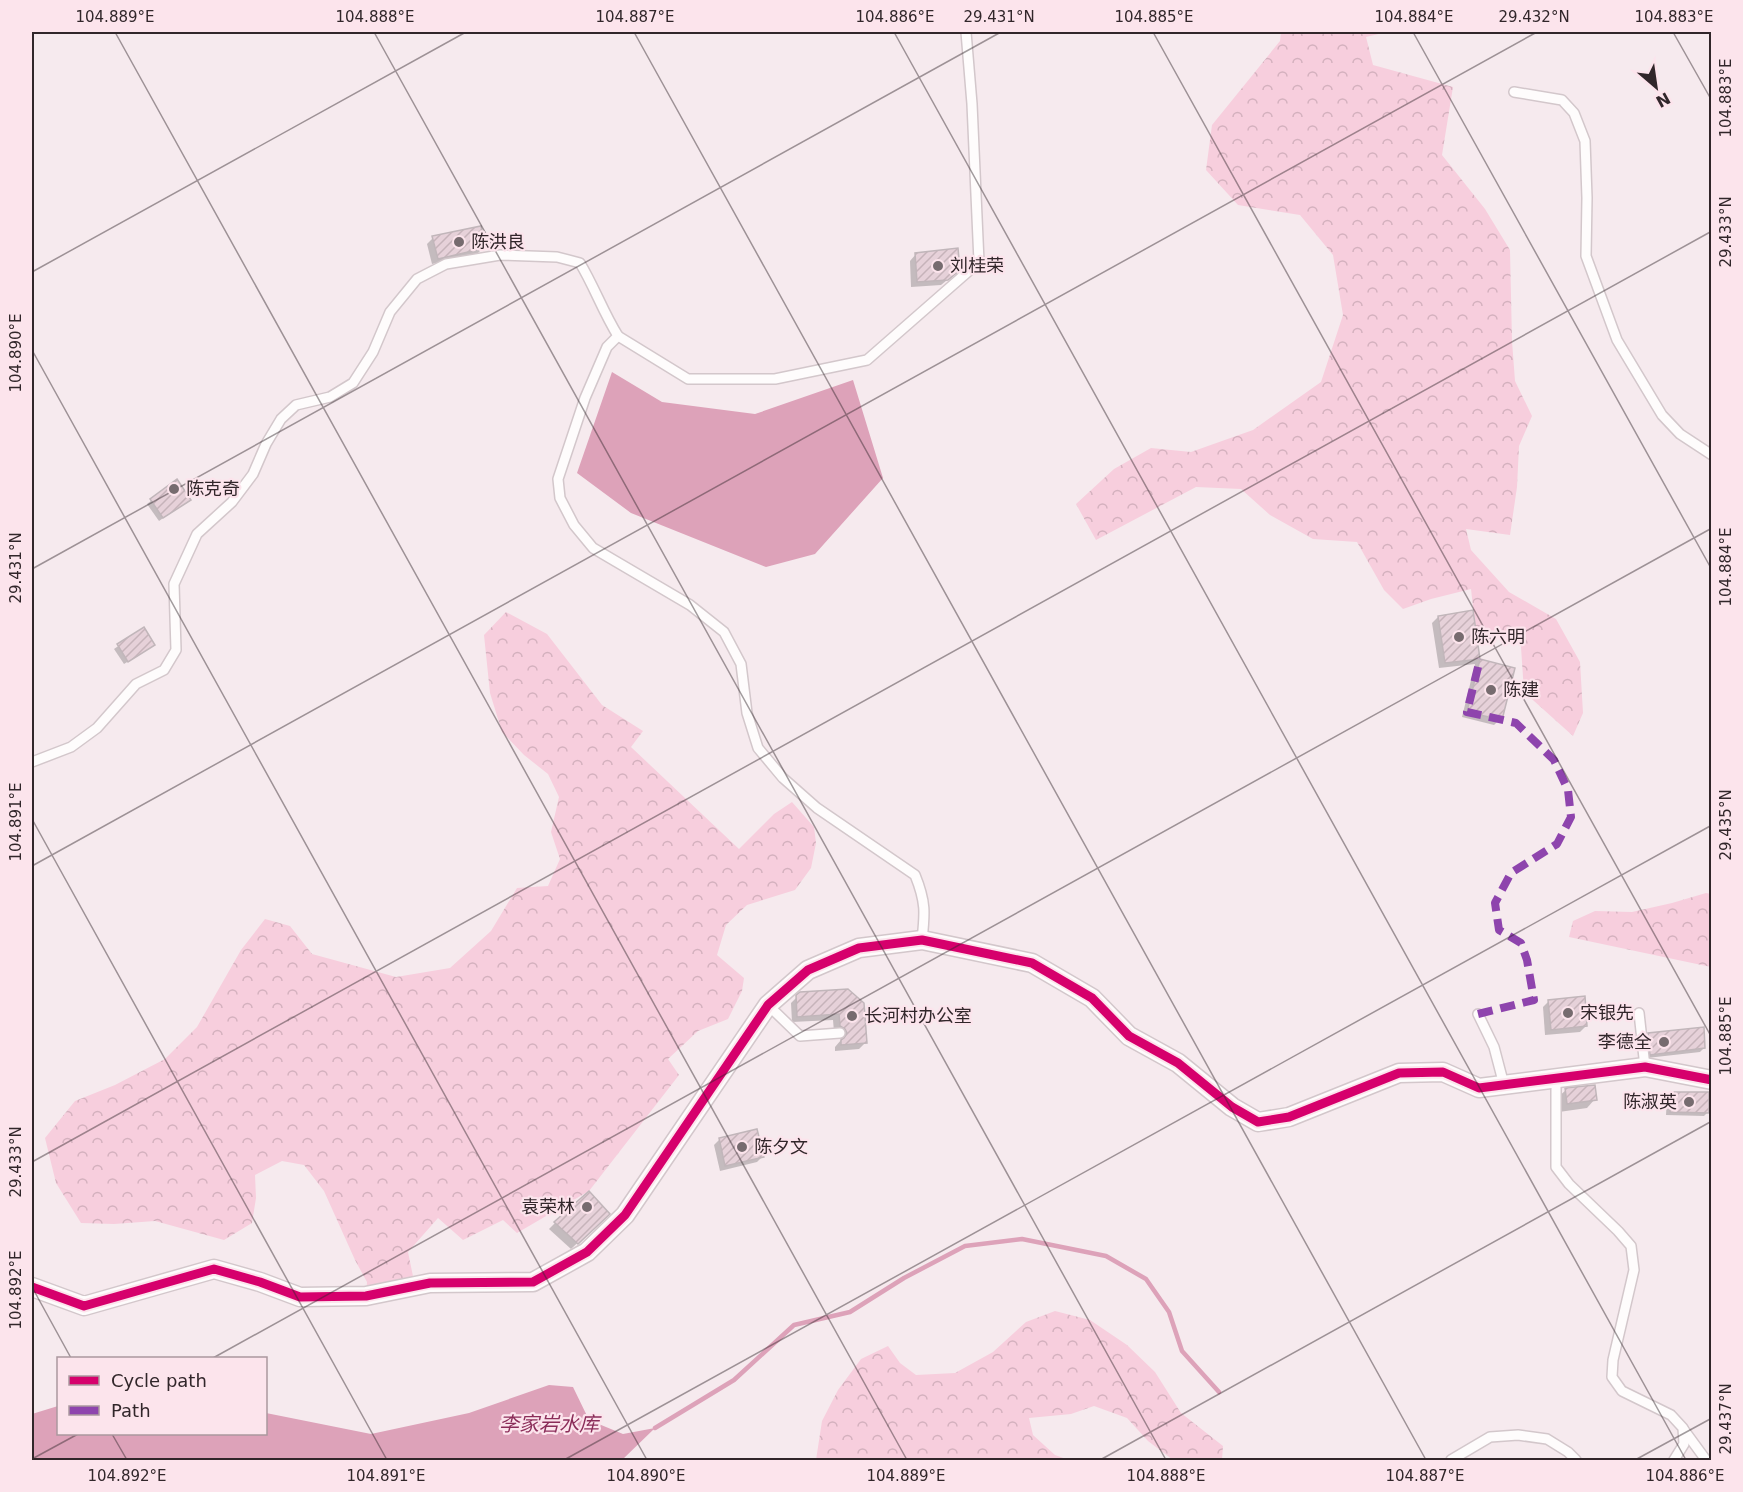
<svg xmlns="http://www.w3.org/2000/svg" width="1743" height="1492" viewBox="0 0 1743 1492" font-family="'DejaVu Sans','Noto Sans SC',sans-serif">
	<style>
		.forest { fill: url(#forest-crowns) }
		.water { fill: #dda2b9 }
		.shadow { fill: #0003 }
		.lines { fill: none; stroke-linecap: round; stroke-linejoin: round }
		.stream { stroke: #dda2b9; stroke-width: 4.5 }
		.building { fill: url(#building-hatch); stroke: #c1b6ba; stroke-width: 1.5 }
		.lane-casing { stroke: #d3c7cb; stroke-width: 12 }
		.street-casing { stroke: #d3c7cb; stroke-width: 21 }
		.lane { stroke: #fefcfc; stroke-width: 9 }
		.street { stroke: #fefcfc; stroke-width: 18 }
		.quiet { stroke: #8e44ad; stroke-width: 8; stroke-dasharray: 15 8; stroke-linecap: butt }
		.cycleway-casing { stroke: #fce4ec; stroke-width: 13 }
		.cycleway { stroke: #d6006c; stroke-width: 9 }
		.ticks { fill: none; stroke: #31262a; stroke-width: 1.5; stroke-opacity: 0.45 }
		.poi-dot { fill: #766b6f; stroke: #fce4ec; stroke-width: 2 }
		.labels { text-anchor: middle; stroke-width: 4.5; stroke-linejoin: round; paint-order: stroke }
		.poi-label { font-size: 18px; fill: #31262a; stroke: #fce4ec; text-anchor: start }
		.water-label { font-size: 20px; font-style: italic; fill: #8b2d59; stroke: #fce4ec }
		.neatline { fill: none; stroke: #31262a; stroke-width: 2 }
		.ticks-label { font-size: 15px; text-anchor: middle; fill: #31262a }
	</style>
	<defs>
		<pattern id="forest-crowns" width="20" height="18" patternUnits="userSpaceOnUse" patternTransform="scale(1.5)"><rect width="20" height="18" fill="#f7cedd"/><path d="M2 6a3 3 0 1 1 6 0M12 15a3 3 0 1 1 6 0" fill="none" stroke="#d4b1be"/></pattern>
		<pattern id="building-hatch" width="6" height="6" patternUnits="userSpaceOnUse" patternTransform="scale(1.5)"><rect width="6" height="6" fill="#e6d1d9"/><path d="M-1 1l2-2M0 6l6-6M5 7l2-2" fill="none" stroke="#c6b3ba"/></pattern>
	</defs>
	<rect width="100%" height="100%" fill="#f6eaee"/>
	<g class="forest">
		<path d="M1281 32H1387L1366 37 1373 65 1453 87 1442 155 1485 209 1510 250 1512 341 1515 381 1532 416 1519 446 1517 487 1510 535 1466 529 1471 550 1509 592 1556 619 1580 662 1583 713 1573 736 1524 692 1520 632 1476 634 1471 589 1431 599 1403 609 1384 590 1357 542 1313 539 1270 515 1241 489 1196 487 1096 540 1076 504 1114 469 1151 448 1191 452 1253 430 1321 382 1343 315 1333 255 1300 215 1238 205 1206 170 1212 125 1280 41Z"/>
		<path d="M506 612 547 634 602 705 643 731 631 747 739 849 774 814 792 802 814 827 816 843 811 868 795 890 747 905 726 925 717 955 744 978 742 991 728 1019 698 1031 668 1059 679 1075 589 1191 517 1233 503 1220 463 1240 438 1218 408 1252 415 1286 366 1296 367 1282 355 1260 324 1191 304 1165 282 1161 255 1175 256 1198 252 1223 224 1240 155 1221 114 1224 81 1223 56 1183 45 1138 75 1101 115 1085 165 1059 197 1027 241 950 265 919 290 926 312 954 396 977 450 968 491 931 517 888 548 886 560 859 551 832 559 797 548 774 524 755 502 732 490 693 484 635Z"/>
		<path d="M1706 893 1711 894V967L1569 937 1573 921 1595 911 1632 912 1672 903Z"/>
		<path d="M1055 1311 1090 1320 1127 1345 1155 1372 1181 1413 1223 1446 1222 1460H1173L1148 1441 1127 1418 1094 1406 1071 1414 1029 1418 1033 1435 1055 1455 1069 1460H816L822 1421 838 1390 861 1359 888 1346 900 1363 916 1375 955 1373 993 1352 1026 1322Z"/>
	</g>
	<g class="water">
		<path d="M612 372 662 402 755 414 853 380 883 478 815 554 766 567 631 513 577 473Z"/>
		<path d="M549 1385 573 1387 589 1420 623 1434 655 1428 622 1460H32V1414L58 1406V1434H266V1413L371 1434 469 1413Z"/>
	</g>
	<g class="shadow">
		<path d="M433 238 483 248 477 254 432 264 427 244Z"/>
		<path d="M916 254 952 276 941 285 911 287 910 261Z"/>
		<path d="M177 481 185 503 159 521 147 504Z"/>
		<path d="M1472 612 1479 660 1513 669 1500 719 1494 725 1462 717 1475 664 1439 668 1432 623 1438 617Z"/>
		<path d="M143 629 149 648 124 664 114 649Z"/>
		<path d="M847 990 865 1043 859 1049 835 1051V1047L841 1040 839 1035 834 1032 833 1020 792 1022 791 1003 801 993Z"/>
		<path d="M1549 1001 1586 1026 1580 1032 1545 1035 1543 1007Z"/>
		<path d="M1649 1034 1704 1048 1700 1052 1647 1058 1645 1038Z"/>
		<path d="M1566 1090 1595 1099 1587 1108 1559 1112 1557 1098Z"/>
		<path d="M1671 1093 1708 1112 1704 1116 1666 1115 1667 1097Z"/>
		<path d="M720 1139 763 1156 757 1162 720 1171 714 1145Z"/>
		<path d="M608 1214 571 1249 549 1229 555 1223Z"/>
	</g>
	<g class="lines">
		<path class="stream" d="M655 1428 734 1380 794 1325 850 1312 904 1278 965 1246 1022 1239 1106 1256 1146 1279 1169 1312 1182 1351 1219 1392"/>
	</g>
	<g class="building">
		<path d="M481 226 485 248 438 259 432 236Z"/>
		<path d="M958 248 960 270 948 280 917 282 915 253Z"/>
		<path d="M177 479 191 500 163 518 150 499Z"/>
		<path d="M1473 610 1480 659 1445 663 1438 616Z"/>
		<path d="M144 627 155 645 128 662 117 644Z"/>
		<path d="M1480 659 1515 668 1502 720 1467 712Z"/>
		<path d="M848 989 864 1003 867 1043 841 1045V1040L844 1038 847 1033 845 1029 840 1026 839 1014 797 1017 796 995 800 992Z"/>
		<path d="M1585 996 1587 1026 1551 1030 1548 1000Z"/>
		<path d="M1704 1027 1705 1048 1650 1055 1648 1033Z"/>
		<path d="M1595 1085 1597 1100 1567 1104 1565 1088Z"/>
		<path d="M1670 1092H1709V1113L1670 1112Z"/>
		<path d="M757 1129 764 1157 725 1166 719 1138Z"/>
		<path d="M589 1191 610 1214 578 1244 554 1222Z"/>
	</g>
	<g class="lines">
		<defs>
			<g id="lane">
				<path d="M1514 92 1562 100 1574 113 1585 141 1587 198 1586 256 1617 340 1662 415 1680 434 1712 455"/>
				<path d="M618 336 688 379H775L867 360 979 262 972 104 966 32"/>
				<path d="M32 762 71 747 97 728 136 684 164 670 176 650 174 584 197 534 232 502 253 474 266 444 281 419 296 405 330 397 353 383 373 352 390 312 417 279 446 264 500 255 557 257 580 263C594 286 603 312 618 336L607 347 585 398 558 479 560 498 574 525 593 548 690 605 724 632 741 664 747 713 758 748 783 778 817 808 915 875C926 902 925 913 922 940"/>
				<path d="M768 1005 800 1036 840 1033"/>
				<path d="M1639 1013 1645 1067"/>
				<path d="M1478 1014 1494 1047 1504 1085"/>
				<path d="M1556 1078V1167L1569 1184 1618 1231 1631 1246 1634 1270 1613 1360 1612 1377 1622 1391 1671 1415 1683 1428 1684 1444 1674 1460"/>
				<path d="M1684 1430 1706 1460"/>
				<path d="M1451 1460 1490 1437 1518 1435 1547 1439 1568 1452 1576 1460"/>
			</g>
			<path id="street" d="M32 1287 84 1306 214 1269 260 1282 300 1297 366 1296 430 1283 533 1282 587 1252 625 1215 768 1005 808 970 859 948 922 940 1032 963 1092 998 1129 1036 1178 1063 1232 1107 1258 1122 1289 1117 1399 1073 1443 1072 1479 1088 1645 1067 1712 1080"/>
		</defs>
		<use href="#lane" class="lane-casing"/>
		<use href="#street" class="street-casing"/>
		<use href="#lane" class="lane"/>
		<use href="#street" class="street"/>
		<path class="quiet" d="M1478 1014 1534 1000 1527 960 1521 943 1499 930 1495 903 1511 873 1557 844 1571 817 1568 790 1554 760 1516 723 1467 712 1480 659"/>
		<defs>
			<path id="cycleway" d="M32 1287 84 1306 214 1269 260 1282 300 1297 366 1296 430 1283 533 1282 587 1252 625 1215 768 1005 808 970 859 948 922 940 1032 963 1092 998 1129 1036 1178 1063 1232 1107 1258 1122 1289 1117 1399 1073 1443 1072 1479 1088 1645 1067 1712 1080"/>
		</defs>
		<use href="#cycleway" class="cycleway-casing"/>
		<use href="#cycleway" class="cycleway"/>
	</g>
	<path class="ticks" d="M115 32 907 1460M374 32 1166 1460M634 32 1426 1460M894 32 1686 1460M1153 32 1712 1038M1413 32 1712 570M1673 32 1712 101M32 272 466 32M32 350 647 1460M32 569 1001 32M32 819 387 1460M32 866 1537 32M32 1162 1712 231M32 1287 71 1358M213 1358 1712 528M112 1434 127 1460M32 1459 78 1434M564 1460 1712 825M1100 1460 1712 1121M1635 1460 1712 1418"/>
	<g class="poi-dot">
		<circle cx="459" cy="242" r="6"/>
		<circle cx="938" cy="266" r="6"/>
		<circle cx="174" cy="489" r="6"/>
		<circle cx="1459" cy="637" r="6"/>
		<circle cx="1491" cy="690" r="6"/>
		<circle cx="1568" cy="1013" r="6"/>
		<circle cx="852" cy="1016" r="6"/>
		<circle cx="1664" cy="1042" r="6"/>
		<circle cx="1689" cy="1102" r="6"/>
		<circle cx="742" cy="1147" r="6"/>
		<circle cx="587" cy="1207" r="6"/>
	</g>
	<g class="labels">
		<g class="poi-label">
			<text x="471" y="248">陈洪良</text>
			<text x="950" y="272">刘桂荣</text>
			<text x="186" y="495">陈克奇</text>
			<text x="1471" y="643">陈六明</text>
			<text x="1503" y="696">陈建</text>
			<text x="1580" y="1019">宋银先</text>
			<text x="864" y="1022">长河村办公室</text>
			<text x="1652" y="1048" text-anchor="end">李德全</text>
			<text x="1677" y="1108" text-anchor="end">陈淑英</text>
			<text x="754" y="1153">陈夕文</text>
			<text x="575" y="1213" text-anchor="end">袁荣林</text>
		</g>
		<g class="water-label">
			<text x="549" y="1431">李家岩水库</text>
		</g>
	</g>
	<rect width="1743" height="1492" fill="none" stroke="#fce4ec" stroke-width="66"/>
	<rect x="57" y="1357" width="210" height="78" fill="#fce4ec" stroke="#ab989e" stroke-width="1.5"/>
	<rect x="69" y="1376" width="30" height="9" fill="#d6006c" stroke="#ab989e" stroke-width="1.5"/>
	<text x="111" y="1387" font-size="18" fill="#31262a">Cycle path</text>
	<rect x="69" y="1406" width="30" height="9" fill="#8e44ad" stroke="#ab989e" stroke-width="1.5"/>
	<text x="111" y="1417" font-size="18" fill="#31262a">Path</text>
	<g transform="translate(1656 87) rotate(151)" stroke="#fce4ec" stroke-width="4.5" paint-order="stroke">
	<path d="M0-4.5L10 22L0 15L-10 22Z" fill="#31262a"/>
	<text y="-9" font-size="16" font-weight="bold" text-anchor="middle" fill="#31262a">N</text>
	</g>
	<rect x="33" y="33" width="1677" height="1426" class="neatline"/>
	<g class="ticks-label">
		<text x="115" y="22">104.889°E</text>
		<text x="375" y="22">104.888°E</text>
		<text x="635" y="22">104.887°E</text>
		<text x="895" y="22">104.886°E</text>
		<text x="999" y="22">29.431°N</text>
		<text x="1154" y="22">104.885°E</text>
		<text x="1414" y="22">104.884°E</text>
		<text x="1534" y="22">29.432°N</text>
		<text x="1674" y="22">104.883°E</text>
		<text transform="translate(1726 98) rotate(-90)" y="5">104.883°E</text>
		<text transform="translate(1726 232) rotate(-90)" y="5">29.433°N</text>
		<text transform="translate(16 353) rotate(-90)" y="5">104.890°E</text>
		<text transform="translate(1726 567) rotate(-90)" y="5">104.884°E</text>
		<text transform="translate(16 568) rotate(-90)" y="5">29.431°N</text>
		<text transform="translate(16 822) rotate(-90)" y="5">104.891°E</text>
		<text transform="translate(1726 825) rotate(-90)" y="5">29.435°N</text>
		<text transform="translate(1726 1036) rotate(-90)" y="5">104.885°E</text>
		<text transform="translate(16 1162) rotate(-90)" y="5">29.433°N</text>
		<text transform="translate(16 1290) rotate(-90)" y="5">104.892°E</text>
		<text transform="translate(1726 1419) rotate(-90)" y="5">29.437°N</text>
		<text x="127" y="1481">104.892°E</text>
		<text x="386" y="1481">104.891°E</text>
		<text x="646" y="1481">104.890°E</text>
		<text x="906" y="1481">104.889°E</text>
		<text x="1166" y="1481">104.888°E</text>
		<text x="1425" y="1481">104.887°E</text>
		<text x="1685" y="1481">104.886°E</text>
	</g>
</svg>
